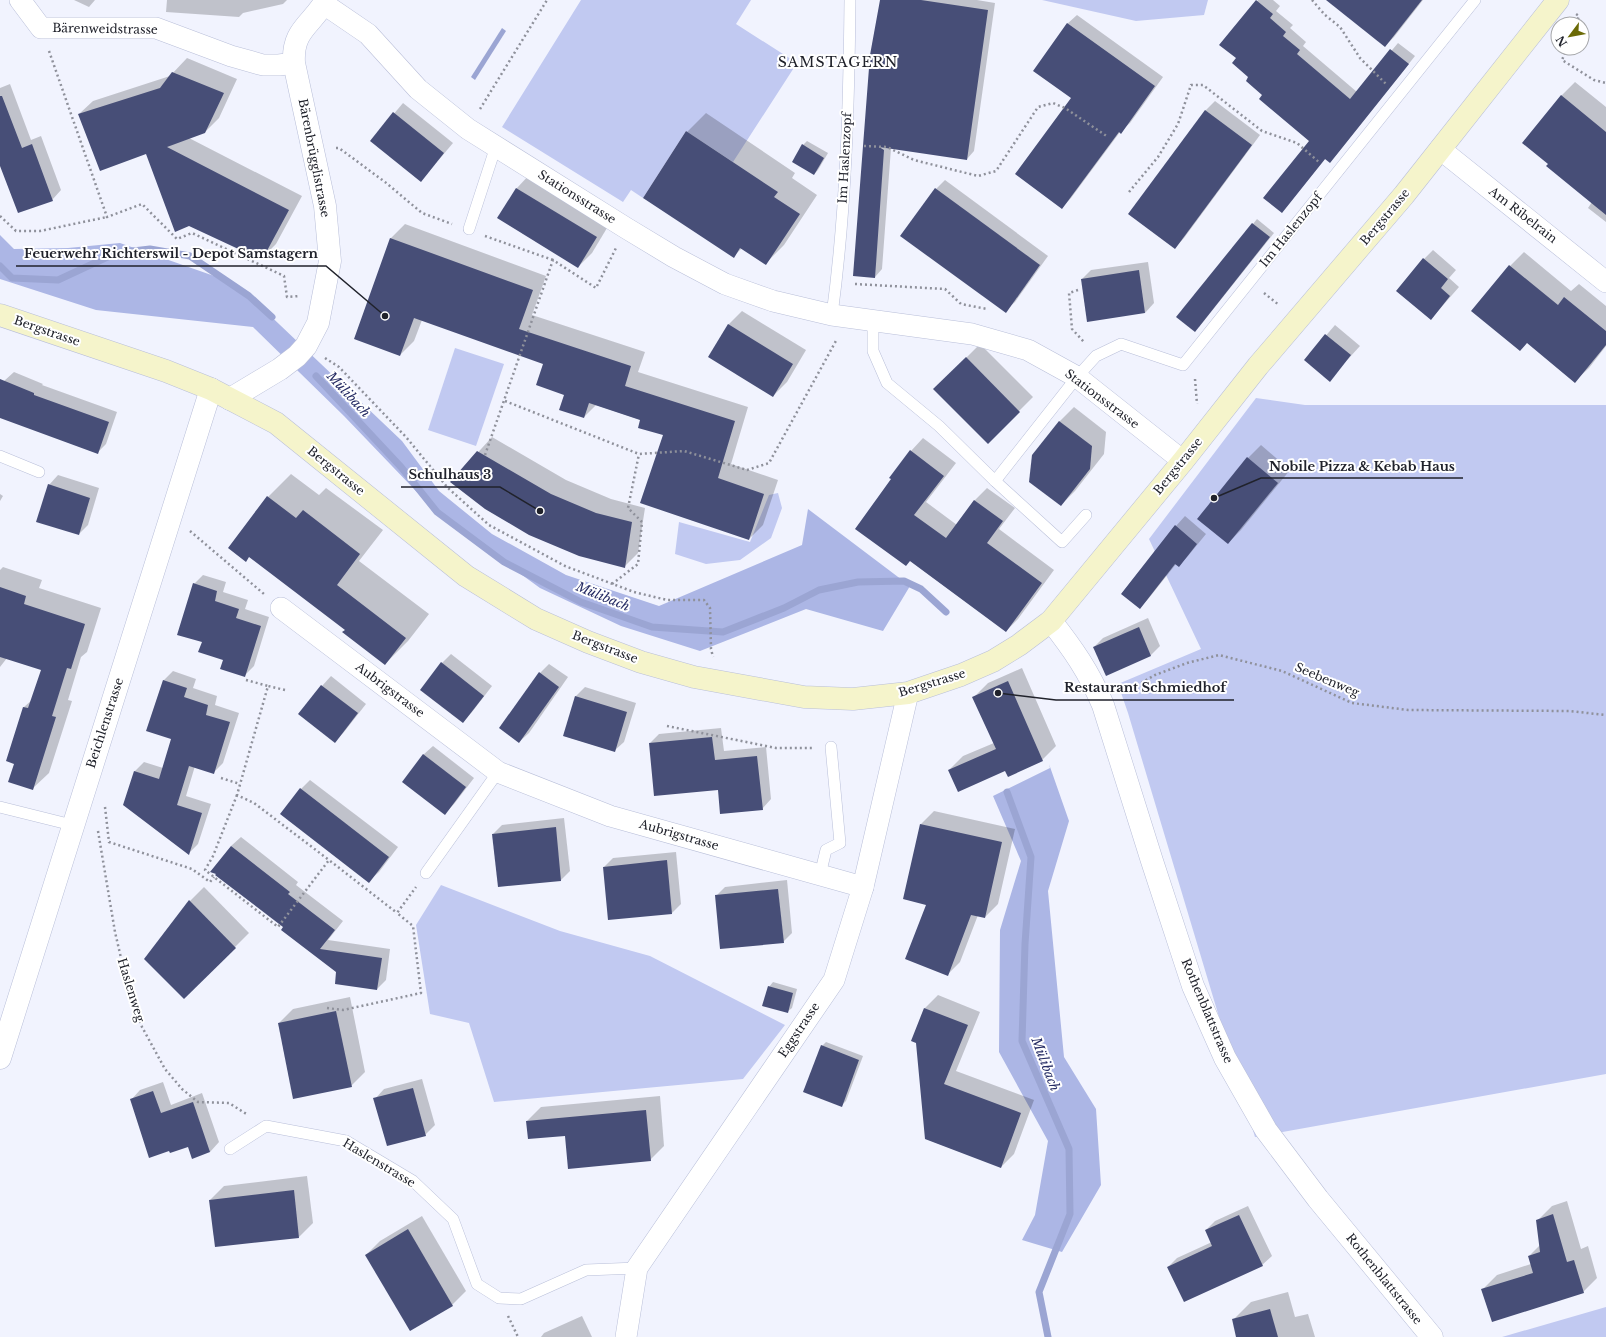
<svg xmlns="http://www.w3.org/2000/svg" width="1606" height="1337" viewBox="0 0 1606 1337" font-family="'Libre Baskerville',serif">
	<style>
		.green { fill: #c1c9f1 }
		.forest { fill: #acb6e5 }
		.water { fill: #9ba5d3 }
		.shadow { fill: #0003 }
		.lines { fill: none; stroke-linecap: round; stroke-linejoin: round }
		.stream { stroke: #9ba5d3; stroke-width: 7 }
		.building { fill: #474e77 }
		.service-casing { stroke: #b9bfd9; stroke-width: 12 }
		.minor-casing { stroke: #b9bfd9; stroke-width: 22 }
		.tertiary-casing { stroke: #b9bfd9; stroke-width: 23 }
		.secondary-casing { stroke: #b9bfd9; stroke-width: 23 }
		.path { stroke: #8f919b; stroke-width: 2.5; stroke-dasharray: 2 3; stroke-linecap: butt }
		.service { stroke: #fff; stroke-width: 11 }
		.minor { stroke: #fff; stroke-width: 21 }
		.tertiary { stroke: #fff; stroke-width: 22 }
		.secondary { stroke: #f5f4cb; stroke-width: 22 }
		.labels { text-anchor: middle; stroke-width: 4; stroke-linejoin: round; paint-order: stroke }
		.street-label { font-size: 12px; fill: #20222b; stroke: #fff }
		.water-label { font-size: 13px; font-style: italic; fill: #262c64; stroke: #fff }
		.quarter-label { font-size: 14px; letter-spacing: 1px; fill: #20222b; stroke: #fff }
		.leader { fill: none; stroke: #20222b; stroke-width: 1.5 }
		.callout-dot { fill: #20222b; stroke: #fff; stroke-width: 1.5 }
		.callout-label { font-size: 13px; text-anchor: middle; font-weight: bold; fill: #20222b; stroke: #fff; stroke-width: 4; stroke-linejoin: round; paint-order: stroke }
	</style>
	<rect width="100%" height="100%" fill="#f1f3fe"/>
	<g class="green">
		<path d="M581 0H751L736 24 797 63 733 162 686 131 643 198 631 190 623 202 502 127Z"/>
		<path d="M1042 0H1208L1204 15 1136 21Z"/>
		<path d="M455 348 504 364 476 446 428 430Z"/>
		<path d="M1256 398 1305 405H1606V1074L1255 1137 1128 713 1118 684 1201 649 1149 539Z"/>
		<path d="M778 493 782 508 771 538 740 560 706 564 675 554 679 522 750 542 769 495Z"/>
		<path d="M441 885 560 931 650 956 785 1025 743 1079 494 1102 469 1023 430 1014 416 925Z"/>
		<path d="M1606 1307V1337H1502Z"/>
	</g>
	<g class="forest">
		<path d="M0 235 14 249 68 248 120 243 237 284 402 441 439 491 492 534 566 575 659 606 802 545 808 509 910 586 883 631 806 609 700 651 621 626 540 588 439 515 344 416 253 327 96 310 0 279Z"/>
		<path d="M1049 764 1069 821 1048 891 1064 1057 1096 1109 1101 1185 1062 1252 1022 1240 1035 1215 1048 1141 999 1052 1000 930 1021 861 993 796 1050 768Z"/>
	</g>
	<path class="water" d="M502 28 506 31 475 80 471 77Z"/>
	<g class="shadow">
		<path d="M74 0H95L89 7Z"/>
		<path d="M167 0H287L283 4 243 13 239 17 166 12Z"/>
		<path d="M881 0H977L995 3 974 151 967 159 891 148 882 269 875 277Z"/>
		<path d="M1258 0H1273L1280 6 1276 11 1293 25 1290 28 1306 42 1303 46 1357 92 1398 43 1415 56 1337 154 1330 161 1326 158 1282 212 1310 141 1264 94 1237 58 1221 44Z"/>
		<path d="M1349 0H1423L1394 37 1385 46Z"/>
		<path d="M1077 15 1163 77 1130 123 1120 132 1071 198 1062 208 1073 98 1067 24Z"/>
		<path d="M187 58 237 79 219 118 205 132 189 138 302 196 276 244 262 258 147 153 79 114 93 101 170 76Z"/>
		<path d="M1575 82 1606 107V222L1588 208 1592 202 1561 96Z"/>
		<path d="M10 84 31 140 41 136 61 190 52 200 0 163V88Z"/>
		<path d="M1215 101 1260 135 1184 238 1175 248 1129 214 1206 110Z"/>
		<path d="M403 103 453 143 421 181 371 141Z"/>
		<path d="M706 113 795 173 792 178 817 195 784 245 766 263 742 248 734 256 687 132Z"/>
		<path d="M807 141 828 153 818 170 814 174 803 145Z"/>
		<path d="M530 174 610 223 592 253 578 267 498 218 517 188Z"/>
		<path d="M945 180 1048 256 1015 302 1005 311 936 189Z"/>
		<path d="M1257 219 1274 233 1199 327 1178 317Z"/>
		<path d="M405 224 546 276 532 315 645 352 638 372 748 407 731 464 778 480 763 525 749 539 664 434 641 420 596 405 584 417 565 394 544 363 422 320 414 341 400 355 355 338 391 238Z"/>
		<path d="M1433 250 1456 270 1449 278 1459 287 1431 319 1424 259Z"/>
		<path d="M1524 252 1571 291 1579 284 1606 306V346L1589 368 1575 381 1510 266Z"/>
		<path d="M1148 262 1154 303 1145 313 1082 279 1091 270Z"/>
		<path d="M742 311 806 350 787 382 773 396 728 325Z"/>
		<path d="M1335 325 1360 346 1329 380 1305 360Z"/>
		<path d="M980 344 1033 397 988 442 935 389Z"/>
		<path d="M14 372 43 384 42 385 117 412 106 444 97 453 0 417V391L4 381Z"/>
		<path d="M1074 407 1106 432 1104 454 1075 491 1061 505 1033 455 1060 421Z"/>
		<path d="M492 437 566 480 611 499 645 508 638 553 624 567 451 482Z"/>
		<path d="M923 438 956 463 926 502 957 525 975 500 987 488 1015 508 999 529 1054 570 1018 619 1006 631 910 561 911 451Z"/>
		<path d="M1261 445 1290 470 1241 530 1228 543 1199 518 1248 458Z"/>
		<path d="M291 474 319 495 326 488 383 530 359 561 429 614 408 641 385 664 346 629 268 497Z"/>
		<path d="M58 475 99 488 88 525 79 534 49 485Z"/>
		<path d="M0 494 3 496 0 501Z"/>
		<path d="M1185 516 1206 534 1188 556 1178 566 1176 564 1149 598 1140 608 1122 593 1176 526Z"/>
		<path d="M3 567 42 580 39 588 101 608 87 652 81 657 68 700 72 701 49 773 32 789 15 763 7 760 24 707 33 699 42 669 7 658 0 667V570Z"/>
		<path d="M203 575 226 582 223 592 248 600 245 609 269 617 254 666 244 676 203 642 194 584Z"/>
		<path d="M1148 618 1160 646 1151 655 1106 675 1094 647 1103 638Z"/>
		<path d="M451 654 492 686 472 712 463 722 442 663Z"/>
		<path d="M549 664 568 677 529 733 519 742 540 673Z"/>
		<path d="M1022 668 1056 746 1042 760 1006 769 949 770 963 756 994 743 974 697 988 683Z"/>
		<path d="M173 671 196 679 193 688 217 696 215 705 239 713 223 763 214 772 195 766 186 796 211 804 198 844 189 853 125 804 135 771 144 762 163 768 172 738 163 681Z"/>
		<path d="M331 676 366 704 344 732 335 742 322 686Z"/>
		<path d="M585 687 636 703 624 742 614 751 564 736 576 696Z"/>
		<path d="M721 728 724 751 766 747 771 799 762 809 719 789 650 743 659 734Z"/>
		<path d="M433 746 474 778 454 804 445 813 423 755Z"/>
		<path d="M310 780 398 847 379 872 369 881 301 789Z"/>
		<path d="M934 811 1015 829 998 904 985 917 978 915 960 962 947 975 928 904 904 899 921 824Z"/>
		<path d="M564 818 570 871 561 880 493 834 502 825Z"/>
		<path d="M241 837 298 882 296 885 343 921 328 940 390 949 386 980 377 989 337 972 285 927 231 846Z"/>
		<path d="M676 852 681 904 672 913 604 867 613 858Z"/>
		<path d="M787 880 792 933 783 942 716 896 725 887Z"/>
		<path d="M204 887 249 933 184 998 190 901Z"/>
		<path d="M773 982 797 989 792 1008 787 1012 769 987Z"/>
		<path d="M938 995 980 1012 956 1071 1034 1100 1014 1154 1001 1167 926 1139 925 1008Z"/>
		<path d="M350 997 365 1072 351 1086 279 1023 293 1009Z"/>
		<path d="M826 1042 863 1056 846 1101 842 1105 822 1046Z"/>
		<path d="M422 1079 435 1125 425 1135 375 1099 384 1089Z"/>
		<path d="M163 1082 171 1105 202 1093 219 1142 210 1152 188 1145 131 1100 140 1090Z"/>
		<path d="M660 1096 664 1146 650 1160 527 1121 541 1107Z"/>
		<path d="M307 1176 313 1223 299 1237 210 1200 224 1186Z"/>
		<path d="M1567 1201 1581 1249 1588 1246 1597 1278 1583 1292 1483 1289 1497 1275 1531 1264 1529 1256 1540 1245 1538 1220 1552 1206Z"/>
		<path d="M1248 1206 1272 1256 1262 1265 1168 1267 1177 1258 1212 1242 1206 1230 1215 1221Z"/>
		<path d="M422 1216 466 1291 452 1305 366 1255 380 1241Z"/>
		<path d="M1288 1292 1295 1317 1308 1314 1315 1337H1237L1233 1320 1251 1302Z"/>
		<path d="M582 1316 592 1337H541L544 1333Z"/>
	</g>
	<g class="lines">
		<g class="stream">
			<path d="M0 266 12 278 58 280 116 253 150 249 190 256 249 296 272 317"/>
			<path d="M316 376 401 467 437 512 504 562 581 602 652 627 723 632 784 608 819 590 858 582 904 581 921 589 946 612"/>
			<path d="M1007 792 1031 857 1025 944 1022 1041 1069 1149 1070 1214 1039 1292 1048 1337"/>
		</g>
	</g>
	<g class="building">
		<path d="M880 0H921L988 10 967 160 879 147 884 150 875 278 853 276 870 55Z"/>
		<path d="M1256 0 1273 14 1270 18 1286 32 1283 36 1300 50 1297 54 1350 99 1390 49 1409 64 1330 163 1325 159 1282 213 1263 198 1309 141 1259 99 1262 95 1246 81 1248 77 1232 63 1236 58 1219 45Z"/>
		<path d="M1326 0H1422L1385 47Z"/>
		<path d="M1067 23 1155 86 1121 134 1119 132 1062 209 1015 174 1071 98 1033 71Z"/>
		<path d="M172 72 224 93 205 133 167 147 289 210 262 260 189 226 175 232 146 154 100 171 78 114 160 88Z"/>
		<path d="M1561 95 1606 132V215L1546 166 1548 164 1522 143Z"/>
		<path d="M0 96H2L22 148 32 144 53 201 18 213 0 166Z"/>
		<path d="M1205 110 1252 145 1175 249 1128 214Z"/>
		<path d="M393 112 444 153 421 182 370 141Z"/>
		<path d="M686 131 778 192 774 197 800 214 766 265 740 248 734 258 643 198Z"/>
		<path d="M802 144 824 158 814 175 792 162Z"/>
		<path d="M516 188 597 237 578 268 497 218Z"/>
		<path d="M935 188 1040 265 1006 313 900 236Z"/>
		<path d="M1252 223 1270 237 1195 332 1176 317Z"/>
		<path d="M390 238 533 290 519 329 631 366 625 386 735 421 718 478 764 494 749 540 640 503 663 435 638 428 640 420 589 403 584 418 559 410 564 395 536 385 543 364 414 318 400 356 354 339Z"/>
		<path d="M1423 258 1448 279 1441 288 1450 296 1431 320 1396 291Z"/>
		<path d="M1509 265 1558 305 1564 297 1606 331V345L1575 383 1527 343 1520 351 1471 311Z"/>
		<path d="M1139 270 1145 313 1087 322 1081 279Z"/>
		<path d="M728 324 793 364 773 397 708 357Z"/>
		<path d="M1325 334 1351 355 1330 382 1304 360Z"/>
		<path d="M966 357 1020 412 988 444 933 389Z"/>
		<path d="M0 379 34 393V395L109 422 98 454 0 418Z"/>
		<path d="M1059 421 1092 446 1090 469 1061 506 1029 482 1032 455Z"/>
		<path d="M910 450 944 476 914 515 946 538 974 500 1003 521 987 543 1042 583 1006 632 910 561 906 566 855 529 891 479 889 478Z"/>
		<path d="M477 451 551 494 596 513 632 522 625 568 579 556 529 535 485 509 450 482Z"/>
		<path d="M1247 457 1278 483 1228 544 1197 519Z"/>
		<path d="M48 484 90 498 79 535 36 522Z"/>
		<path d="M267 496 296 518 303 510 360 554 337 585 406 638 385 665 342 632 345 630 249 557 246 562 228 548Z"/>
		<path d="M1175 525 1197 544 1179 567 1175 564 1140 609 1121 594Z"/>
		<path d="M193 583 217 591 215 601 239 609 236 618 261 626 245 677 220 669 223 660 198 652 202 642 177 635Z"/>
		<path d="M0 587 26 596 24 604 85 624 71 669 67 668 52 716 56 717 33 790 8 782 14 764 6 761 23 707 28 708 41 670 0 657Z"/>
		<path d="M1139 627 1151 656 1106 676 1093 647Z"/>
		<path d="M441 662 484 696 463 723 420 690Z"/>
		<path d="M539 672 559 687 519 743 499 728Z"/>
		<path d="M163 680 187 688 184 697 208 705 206 715 230 722 214 774 189 766 177 805 202 813 189 855 123 805 134 771 159 779 171 739 146 731Z"/>
		<path d="M1008 681 1043 761 1008 777 1005 771 958 792 948 770 996 749 972 697Z"/>
		<path d="M321 685 358 713 335 743 298 714Z"/>
		<path d="M575 696 627 712 615 752 563 736Z"/>
		<path d="M712 737 715 760 757 756 763 810 720 814 718 790 654 796 649 743Z"/>
		<path d="M423 754 466 787 445 815 402 782Z"/>
		<path d="M300 788 389 857 369 883 280 814Z"/>
		<path d="M920 824 1002 842 985 918 971 915 948 976 905 959 926 905 903 899Z"/>
		<path d="M556 827 561 881 498 887 492 834Z"/>
		<path d="M231 846 290 892 288 894 335 930 320 949 382 958 377 990 335 984 336 972 281 930 283 927 215 875 216 874 210 872Z"/>
		<path d="M667 860 672 914 608 920 603 867Z"/>
		<path d="M778 889 784 943 720 949 715 895Z"/>
		<path d="M189 900 236 948 184 999 144 959Z"/>
		<path d="M768 986 793 993 788 1013 762 1006Z"/>
		<path d="M924 1008 968 1025 944 1084 1021 1113 1001 1168 925 1139 916 1043 911 1041Z"/>
		<path d="M336 1011 352 1087 293 1099 278 1023Z"/>
		<path d="M821 1045 859 1060 842 1107 803 1092Z"/>
		<path d="M413 1088 426 1136 387 1146 373 1098Z"/>
		<path d="M153 1091 161 1113 193 1102 210 1152 192 1159 188 1147 170 1153 169 1151 149 1158 130 1099Z"/>
		<path d="M646 1110 651 1161 568 1169 565 1136 528 1139 526 1121Z"/>
		<path d="M294 1190 299 1238 215 1247 209 1200Z"/>
		<path d="M1553 1214 1567 1262 1574 1260 1584 1293 1492 1322 1481 1289 1533 1273 1528 1256 1540 1252 1536 1220Z"/>
		<path d="M1239 1215 1263 1266 1184 1302 1167 1267 1212 1246 1205 1230Z"/>
		<path d="M408 1229 453 1306 410 1331 365 1255Z"/>
		<path d="M1270 1309 1278 1337H1236L1232 1319Z"/>
	</g>
	<g class="lines">
		<defs>
			<g id="service">
				<path d="M469 229 496 146"/>
				<path d="M832 315C846 211 849 105 850 0"/>
				<path d="M873 321V351L887 383 939 426 995 481 1062 542 1086 515"/>
				<path d="M0 456 39 472"/>
				<path d="M995 481 1077 377 1096 356 1121 344 1183 365 1475 0"/>
				<path d="M0 807 72 825"/>
				<path d="M426 873 498 772"/>
				<path d="M820 875 826 850 840 843 831 747"/>
				<path d="M230 1149 266 1126 346 1141 413 1181 453 1219 477 1284 499 1298 521 1299 586 1270 637 1268"/>
			</g>
			<g id="minor">
				<path d="M20 0 41 28H156L231 56 263 65H279L294 63"/>
				<path d="M324 4 368 34 418 89 468 129 626 228 674 257 725 284 773 301 832 315 972 334 1028 350 1077 377 1183 461"/>
				<path d="M1440 149 1606 282"/>
				<path d="M281 608 498 772 610 816 863 887"/>
				<path d="M626 1337 637 1268 834 980 863 887 908 693"/>
			</g>
			<g id="tertiary">
				<path d="M230 399 280 369 297 356 306 346 318 323 330 261 325 206 294 63C292 29 312 25 326 0"/>
				<path d="M1051 621C1073 649 1089 672 1103 705L1152 861 1193 986 1225 1058 1266 1130 1318 1199 1432 1337"/>
				<path d="M0 1058 211 389"/>
			</g>
			<path id="secondary" d="M0 315 166 371 211 389 276 423 466 576 536 619 588 642 641 662 694 677 804 697 853 699 908 693 961 675 993 661 1019 645 1051 621 1183 461 1258 366 1404 195 1558 0"/>
		</defs>
		<use href="#service" class="service-casing"/>
		<use href="#minor" class="minor-casing"/>
		<use href="#tertiary" class="tertiary-casing"/>
		<use href="#secondary" class="secondary-casing"/>
		<g class="path">
			<path d="M1312 0 1325 15 1340 27 1360 58 1386 84"/>
			<path d="M1576 24 1579 16 1576 14"/>
			<path d="M1567 48 1562 60 1594 80 1606 83"/>
			<path d="M49 51 107 217 142 204 177 239 192 233 284 276 287 297 299 296"/>
			<path d="M480 109 547 0"/>
			<path d="M864 146 887 147 914 160 978 176 996 171 1038 107 1053 103 1065 108 1108 137"/>
			<path d="M336 148H339L385 182 422 213 452 224"/>
			<path d="M1129 192 1158 157 1178 124 1191 85H1203L1262 131 1297 143 1320 163"/>
			<path d="M0 216 16 231H40L107 217"/>
			<path d="M485 236 553 260"/>
			<path d="M855 284 945 289 961 304 987 309"/>
			<path d="M1078 290 1069 293 1072 329 1084 342"/>
			<path d="M1264 293 1279 305"/>
			<path d="M325 358 339 367 406 437 448 488 489 525 565 566 634 592 667 600H704L710 608 711 649 713 657"/>
			<path d="M1195 379 1197 404"/>
			<path d="M505 401 639 454 684 451 747 470 769 463 837 339"/>
			<path d="M485 455 553 260 596 288 616 248"/>
			<path d="M190 531 264 594"/>
			<path d="M612 584 638 564 642 522 628 508 639 454"/>
			<path d="M246 680 268 686"/>
			<path d="M285 690 268 686 237 795 254 803 329 860"/>
			<path d="M1124 693 1155 675 1187 663 1219 655 1282 671 1352 703 1408 710 1569 711 1606 715"/>
			<path d="M667 726 776 748H813"/>
			<path d="M221 778 240 784"/>
			<path d="M237 795 213 856 205 870 278 927 329 860 397 913"/>
			<path d="M105 807 109 842 192 869 210 882 214 877"/>
			<path d="M98 831 115 932 127 984 142 1027 165 1069 182 1089 198 1102 229 1103 248 1115"/>
			<path d="M327 1008 343 1010 421 993 413 926 397 913 416 887"/>
			<path d="M508 1316 518 1337"/>
		</g>
		<use href="#service" class="service"/>
		<use href="#minor" class="minor"/>
		<use href="#tertiary" class="tertiary"/>
		<use href="#secondary" class="secondary"/>
	</g>
	<g class="labels">
		<g class="street-label">
			<text transform="translate(105 29) rotate(1)" y="4">Bärenweidstrasse</text>
			<text transform="translate(314 158) rotate(79)" y="4">Bärenbrügglistrasse</text>
			<text transform="translate(845 158) rotate(-87)" y="4">Im Haslenzopf</text>
			<text transform="translate(577 197) rotate(32)" y="4">Stationsstrasse</text>
			<text transform="translate(1523 215) rotate(38)" y="4">Am Ribelrain</text>
			<text transform="translate(1385 217) rotate(-50)" y="4">Bergstrasse</text>
			<text transform="translate(1291 230) rotate(-51)" y="4">Im Haslenzopf</text>
			<text transform="translate(47 331) rotate(19)" y="4">Bergstrasse</text>
			<text transform="translate(1102 399) rotate(37)" y="4">Stationsstrasse</text>
			<text transform="translate(1178 466) rotate(-51)" y="4">Bergstrasse</text>
			<text transform="translate(336 471) rotate(39)" y="4">Bergstrasse</text>
			<text transform="translate(605 647) rotate(21)" y="4">Bergstrasse</text>
			<text transform="translate(1327 680) rotate(23)" y="4">Seebenweg</text>
			<text transform="translate(932 683) rotate(-17)" y="4">Bergstrasse</text>
			<text transform="translate(390 690) rotate(37)" y="4">Aubrigstrasse</text>
			<text transform="translate(105 723) rotate(-72)" y="4">Beichlenstrasse</text>
			<text transform="translate(679 835) rotate(16)" y="4">Aubrigstrasse</text>
			<text transform="translate(131 990) rotate(73)" y="4">Haslenweg</text>
			<text transform="translate(1207 1011) rotate(67)" y="4">Rothenblattstrasse</text>
			<text transform="translate(799 1030) rotate(-56)" y="4">Eggstrasse</text>
			<text transform="translate(379 1163) rotate(31)" y="4">Haslenstrasse</text>
			<text transform="translate(1384 1279) rotate(51)" y="4">Rothenblattstrasse</text>
		</g>
		<g class="water-label">
			<text transform="translate(349 394) rotate(47)" y="5">Mülibach</text>
			<text transform="translate(603 596) rotate(22)" y="5">Mülibach</text>
			<text transform="translate(1046 1064) rotate(69)" y="5">Mülibach</text>
		</g>
		<g class="quarter-label">
			<text x="838" y="67">SAMSTAGERN</text>
		</g>
	</g>
	<path class="leader" d="M385 316L326 266H16M1214 498L1261 478H1463M540 511L500 487H401M998 693L1056 700H1234"/>
	<g class="callout-dot">
		<circle cx="385" cy="316" r="4"/>
		<circle cx="1214" cy="498" r="4"/>
		<circle cx="540" cy="511" r="4"/>
		<circle cx="998" cy="693" r="4"/>
	</g>
	<g class="callout-label">
		<text x="171" y="258">Feuerwehr Richterswil - Depot Samstagern</text>
		<text x="1362" y="471">Nobile Pizza &amp; Kebab Haus</text>
		<text x="450" y="479">Schulhaus 3</text>
		<text x="1145" y="692">Restaurant Schmiedhof</text>
	</g>
	<g transform="translate(1570 36) rotate(238)"><circle r="19" fill="#ffffff" stroke="#a6a7aa"/>
	<path d="M0-3L7 15L0 10L-7 15Z" fill="#6b6a06"/>
	<text y="-6" font-size="11" font-weight="bold" text-anchor="middle" fill="#20222b">N</text>
	</g>
</svg>
